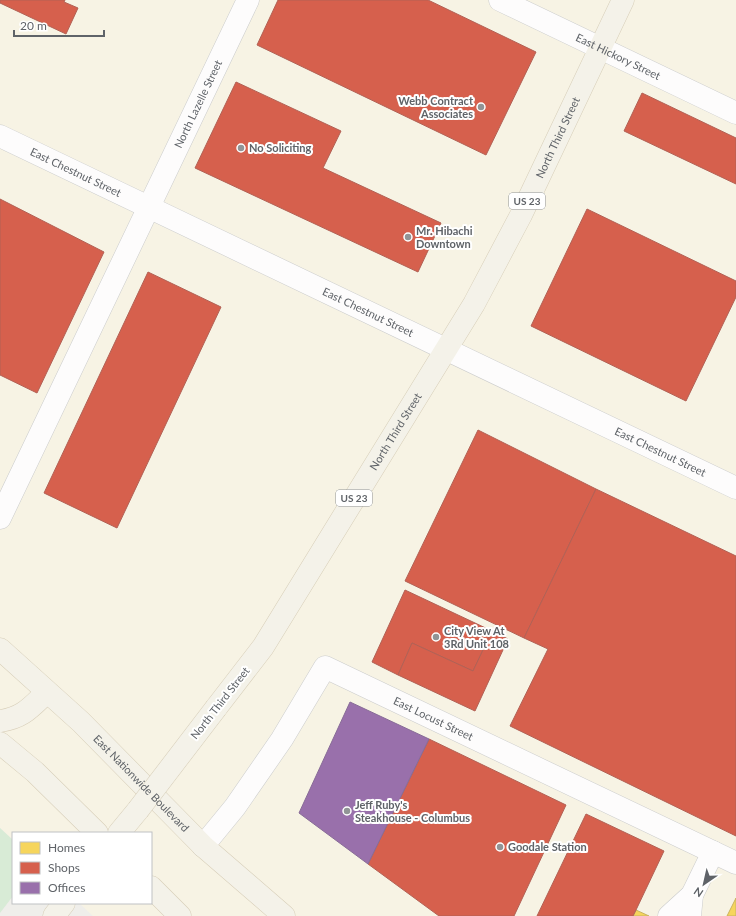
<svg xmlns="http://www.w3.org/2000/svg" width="736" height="916" viewBox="0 0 736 916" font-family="Lato,sans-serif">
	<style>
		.commercial { fill: #f7f3e4 }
		.green { fill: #d8ebd6 }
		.homes { fill: #f6d55c; stroke: #c9b360 }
		.shops { fill: #d6604d; stroke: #b26155 }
		.offices { fill: #9970ab; stroke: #886c97 }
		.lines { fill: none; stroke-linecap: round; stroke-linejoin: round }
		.minor-casing { stroke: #cbcccc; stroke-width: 23 }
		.major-casing { stroke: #d7ceb8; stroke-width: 23 }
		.minor { stroke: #fdfcfc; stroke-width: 22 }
		.major { stroke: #f4f2e9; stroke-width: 22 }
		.major-bridge-casing { stroke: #d7ceb8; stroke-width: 23; stroke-linecap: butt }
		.major-bridge { stroke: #f4f2e9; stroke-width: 22 }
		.poi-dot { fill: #919496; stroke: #fff; stroke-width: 1.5 }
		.labels { text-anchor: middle; stroke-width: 4; stroke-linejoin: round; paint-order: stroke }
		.shield { fill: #fff; stroke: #8f9295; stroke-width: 1 }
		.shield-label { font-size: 10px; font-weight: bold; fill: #5f6368 }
		.street-label { font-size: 11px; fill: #5f6368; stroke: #fff }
		.poi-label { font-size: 11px; font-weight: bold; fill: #5f6368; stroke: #fff; text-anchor: start }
	</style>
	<rect width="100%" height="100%" fill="#efeeea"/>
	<path class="commercial" d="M0 0H736V916H93L79 903H151V833H13V840L0 828Z"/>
	<path class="green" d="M0 828 13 840V896L0 913Z"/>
	<g class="homes">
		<path d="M736 898V916H727Z"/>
		<path d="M636 910 649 916H633Z"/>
	</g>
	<g class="shops">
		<path d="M0 0H65L64 2 78 8 66 34 0 3Z"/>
		<path d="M278 0H428L536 52 486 155 257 45Z"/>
		<path d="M236 82 341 131 323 168 441 223 418 272 195 168Z"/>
		<path d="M642 93 736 138V184L624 131Z"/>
		<path d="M0 199 104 252 37 393 0 375Z"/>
		<path d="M587 209 736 281V297L686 401 531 326Z"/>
		<path d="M148 272 221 307 117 528 44 493Z"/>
		<path d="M478 430 596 489 524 638 405 581Z"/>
		<path d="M596 489 736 556V836L510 726 548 649 524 638Z"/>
		<path d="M405 590 492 631 473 671 412 643 398 675 372 662Z"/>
		<path d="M492 631 508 639 475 711 398 675 412 643 473 671Z"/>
		<path d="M429 739 566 805 514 916H439L368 864Z"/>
		<path d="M586 814 664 851 636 910 633 916H537Z"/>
	</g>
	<path class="offices" d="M350 702 429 739 368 864 299 813Z"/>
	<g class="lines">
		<defs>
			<g id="minor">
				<path id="s1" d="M500 0 736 113"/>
				<path id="s2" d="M0 136 736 488"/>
				<path id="s3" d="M0 518 248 0"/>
				<path id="s4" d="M203 846 235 807 282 739 325 667 736 863"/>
				<path d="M669 916 692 895"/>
				<path d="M690 916 692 895 713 852"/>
			</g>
			<g id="major">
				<path id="s5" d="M0 649 81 722 203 846 284 916"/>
				<path id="s6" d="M216 708 263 647 474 304 521 215 623 0"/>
				<path d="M0 721C23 718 31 707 47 692"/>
				<path d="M0 743 35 772 97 833"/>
				<path d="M119 833 138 810"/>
				<path d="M151 887 180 916"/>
				<path d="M54 916 64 903"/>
			</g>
		</defs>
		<use href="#minor" class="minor-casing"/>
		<use href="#major" class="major-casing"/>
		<use href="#minor" class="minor"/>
		<use href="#major" class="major"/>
		<defs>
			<path id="major-bridge" d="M138 810 216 708"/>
		</defs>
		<use href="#major-bridge" class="major-bridge-casing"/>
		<use href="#major-bridge" class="major-bridge"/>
	</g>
	<g class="poi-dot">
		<circle cx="481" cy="107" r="4"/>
		<circle cx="241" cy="148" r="4"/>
		<circle cx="408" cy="237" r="4"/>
		<circle cx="436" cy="637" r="4"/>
		<circle cx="347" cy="811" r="4"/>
		<circle cx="500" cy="847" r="4"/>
	</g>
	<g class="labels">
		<g class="shield">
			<rect x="509" y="193" width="36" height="16" rx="3"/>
			<rect x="336" y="490" width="36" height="16" rx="3"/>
		</g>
		<g class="shield-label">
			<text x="527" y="205">US 23</text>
			<text x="354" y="502">US 23</text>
		</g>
		<g class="street-label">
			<text dy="4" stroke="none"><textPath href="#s1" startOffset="131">East Hickory Street</textPath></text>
			<text dy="4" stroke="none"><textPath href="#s3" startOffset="459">North Lazelle Street</textPath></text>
			<text dy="4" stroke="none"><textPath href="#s6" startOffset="666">North Third Street</textPath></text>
			<text dy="4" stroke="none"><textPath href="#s2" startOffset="84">East Chestnut Street</textPath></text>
			<text dy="4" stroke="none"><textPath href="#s2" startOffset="408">East Chestnut Street</textPath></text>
			<text dy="4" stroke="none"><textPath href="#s6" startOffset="330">North Third Street</textPath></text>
			<text dy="4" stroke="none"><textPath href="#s2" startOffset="732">East Chestnut Street</textPath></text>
			<text transform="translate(220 703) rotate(-52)" y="4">North Third Street</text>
			<text dy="4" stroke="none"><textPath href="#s4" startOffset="337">East Locust Street</textPath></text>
			<text dy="4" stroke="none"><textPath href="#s5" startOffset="195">East Nationwide Boulevard</textPath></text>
		</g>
		<g class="poi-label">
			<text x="473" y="105" text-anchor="end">Webb Contract<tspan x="473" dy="13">Associates</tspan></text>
			<text x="249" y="152">No Soliciting</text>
			<text x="416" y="235">Mr. Hibachi<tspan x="416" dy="13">Downtown</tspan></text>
			<text x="444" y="635">City View At<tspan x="444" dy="13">3Rd Unit 108</tspan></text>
			<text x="355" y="809">Jeff Ruby's<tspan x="355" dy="13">Steakhouse - Columbus</tspan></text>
			<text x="508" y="851">Goodale Station</text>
		</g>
	</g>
	<rect x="12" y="832" width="140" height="72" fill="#ffffff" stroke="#bfc1c3"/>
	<rect x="20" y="842" width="20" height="12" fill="#f6d55c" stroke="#bfc1c3"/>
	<text x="48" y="852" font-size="12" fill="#5f6368">Homes</text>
	<rect x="20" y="862" width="20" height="12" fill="#d6604d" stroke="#bfc1c3"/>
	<text x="48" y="872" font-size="12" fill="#5f6368">Shops</text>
	<rect x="20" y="882" width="20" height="12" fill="#9970ab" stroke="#bfc1c3"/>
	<text x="48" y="892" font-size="12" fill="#5f6368">Offices</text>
	<g transform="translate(704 884) rotate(214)" stroke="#ffffff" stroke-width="3" paint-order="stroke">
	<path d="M0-3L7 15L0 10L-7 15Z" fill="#5f6368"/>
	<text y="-6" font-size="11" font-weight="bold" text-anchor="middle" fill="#5f6368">N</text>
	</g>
	<path d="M14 30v6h90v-6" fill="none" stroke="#5f6368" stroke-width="2"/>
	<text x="20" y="30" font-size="12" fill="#5f6368" stroke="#ffffff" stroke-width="3" paint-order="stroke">20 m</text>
</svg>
